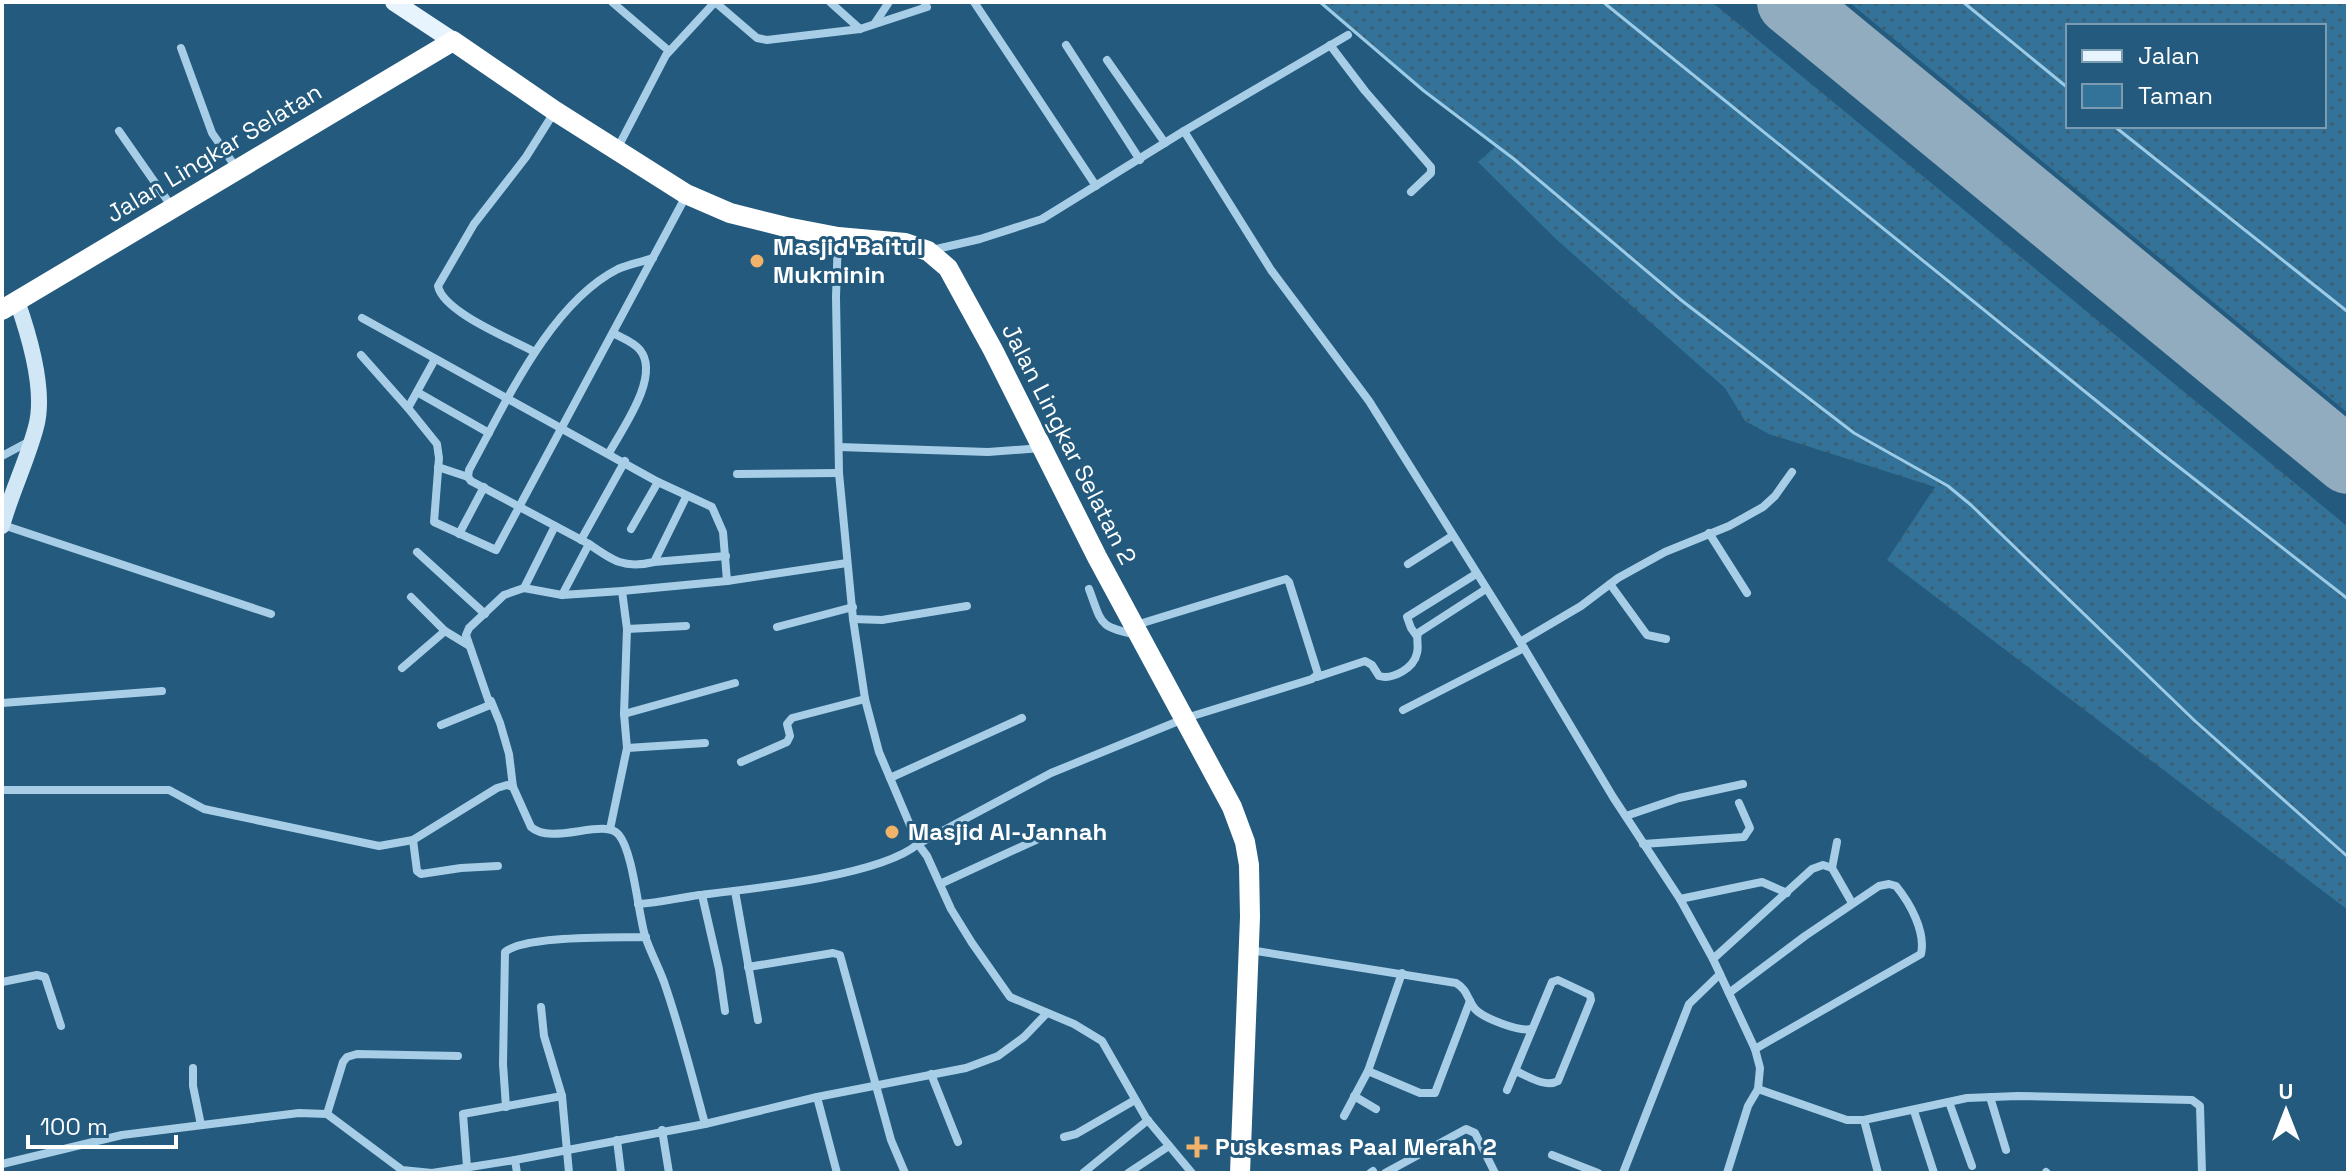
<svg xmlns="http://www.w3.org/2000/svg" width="2350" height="1175" viewBox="0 0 2350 1175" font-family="'Space Grotesk',sans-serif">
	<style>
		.green { fill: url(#green-dots); fill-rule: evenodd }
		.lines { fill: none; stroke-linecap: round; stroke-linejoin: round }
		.stream { stroke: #9bcbe7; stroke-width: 3 }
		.runway { stroke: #91acbe; stroke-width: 66 }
		.street { stroke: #a7cee6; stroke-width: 8 }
		.secondary { stroke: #d1e7f5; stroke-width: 16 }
		.primary { stroke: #e8f4fd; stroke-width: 18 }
		.highway { stroke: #fff; stroke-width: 20 }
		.poi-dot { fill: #f1b36a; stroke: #235a7d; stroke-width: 3 }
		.labels { text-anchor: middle; stroke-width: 6; stroke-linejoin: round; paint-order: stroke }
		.street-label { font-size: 24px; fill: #fff; stroke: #235a7d }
		.poi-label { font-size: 24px; font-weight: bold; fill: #fff; stroke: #235a7d; text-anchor: start }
	</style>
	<defs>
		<pattern id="green-dots" width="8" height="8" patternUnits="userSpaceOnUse" patternTransform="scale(2)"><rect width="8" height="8" fill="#337399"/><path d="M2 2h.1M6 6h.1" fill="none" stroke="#425c6b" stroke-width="1.8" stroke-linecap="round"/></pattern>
	</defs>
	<rect width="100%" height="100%" fill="#235a7d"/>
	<g class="green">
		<path d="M1320 2H1712L2348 527V910L1887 560 1935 487 1769 434 1745 421 1725 388 1557 240 1478 162 1495 147 1424 91Z"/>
		<path d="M1849 2H2348V413ZM2068 26H2324V126H2068Z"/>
	</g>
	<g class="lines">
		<g class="stream">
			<path d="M1320 2 1424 91 1514 159 1681 300 1854 433 1948 486 1971 505 2195 721 2348 857"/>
			<path d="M1603 2 2161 453 2348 599"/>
			<path d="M1963 2 2068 88"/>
			<path d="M2114 126 2348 312"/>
		</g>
		<path class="runway" d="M1790 2 2348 461"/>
		<g class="street">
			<path d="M612 2 669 51"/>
			<path d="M830 2 860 29"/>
			<path d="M974 2 1096 186"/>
			<path d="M875 23 889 2"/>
			<path d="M1066 45 1140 160"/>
			<path d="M1330 45 1365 91 1431 167V173L1411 192"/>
			<path d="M181 48 212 133 237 169"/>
			<path d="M1107 60 1165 143"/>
			<path d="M119 131 172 207"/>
			<path d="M1184 131 1271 270 1369 401 1524 648 1613 797 1680 899 1713 959 1755 1049 1760 1068 1758 1089 1748 1106 1727 1173"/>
			<path d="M616 151 666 55 715 2 757 38 767 40 860 29 927 7 924 2"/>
			<path d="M932 250 980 239 1042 219 1184 131 1348 35"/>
			<path d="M362 318 658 482 712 507 723 532 727 581"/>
			<path d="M535 352C511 339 443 312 438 286L474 224 526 157 555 111"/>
			<path d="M361 355 408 408"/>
			<path d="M435 359 408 408 437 444 439 458 434 522 496 550 686 196"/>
			<path d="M417 392 489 433"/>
			<path d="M839 447 988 452 1042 448"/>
			<path d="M609 453C622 429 661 376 640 350 634 342 622 338 613 333"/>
			<path d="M2 456 30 441"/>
			<path d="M438 467 468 477"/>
			<path d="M737 474 839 473"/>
			<path d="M3 525 271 614"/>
			<path d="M631 529 658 482"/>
			<path d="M1709 533 1747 593"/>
			<path d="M459 534 484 487"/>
			<path d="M581 540 625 461"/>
			<path d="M589 544 471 481 468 477 469 470C505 405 549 304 618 269 629 264 642 262 653 258"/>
			<path d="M417 552 485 614"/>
			<path d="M654 562 726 556"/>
			<path d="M1408 564 1452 536"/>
			<path d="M1610 584 1647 635 1666 639"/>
			<path d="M524 588 555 526"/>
			<path d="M1089 589C1103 626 1098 626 1137 635"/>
			<path d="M562 595 589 544C613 561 624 569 654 562L686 497"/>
			<path d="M411 597 445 631 468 645"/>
			<path d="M853 619 882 620 967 606"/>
			<path d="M1136 625 1286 579 1289 582 1318 674 1312 679 1186 718 1051 773 918 844 927 856 951 909 972 943 1010 997 1074 1024 1102 1041 1146 1118 1192 1173"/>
			<path d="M777 627 853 607"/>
			<path d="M627 629 686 626"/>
			<path d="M1416 635 1411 628 1407 617 1476 574"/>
			<path d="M1520 642 1581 606 1618 578 1665 552 1729 526 1763 507 1775 496 1792 472"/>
			<path d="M402 668 445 631"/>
			<path d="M1317 677 1365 661 1372 665 1379 676C1393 680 1414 668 1417 653 1419 646 1416 640 1418 633L1486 589"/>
			<path d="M491 701 500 723 509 754 513 787 531 827C552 846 605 817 619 835 633 852 638 912 645 936 650 951 658 966 664 982 680 1028 692 1076 705 1124"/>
			<path d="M2 703 162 691"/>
			<path d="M1403 710 1524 648"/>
			<path d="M624 714 735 683"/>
			<path d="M441 725 490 705 466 635 469 628 504 595 524 588 562 595 622 591 727 581 847 563"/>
			<path d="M627 748 705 743"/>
			<path d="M741 762 787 742 790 736 787 724 792 718 865 699"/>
			<path d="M890 778 1022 718"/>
			<path d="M2 790H169L204 809 379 846 413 840 497 788 507 785 513 787"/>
			<path d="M1626 816 1679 798 1743 784"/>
			<path d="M610 829 627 748 624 714 627 629 622 591"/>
			<path d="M413 840 417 871 421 874 461 868 498 866"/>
			<path d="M1837 842 1832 868 1852 903"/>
			<path d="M1643 844 1744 837 1750 828 1739 803"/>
			<path d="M940 884 1049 834"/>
			<path d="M735 891 758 1020"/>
			<path d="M702 895 719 969 725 1011"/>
			<path d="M1680 899 1762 882 1787 893"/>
			<path d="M638 904C658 903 678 898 699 895 751 889 880 876 918 844L879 752 865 699 853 619 839 473 836 297 838 237"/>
			<path d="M1250 950 1456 983C1468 990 1467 999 1475 1009 1483 1018 1519 1032 1531 1029"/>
			<path d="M1713 959 1812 869 1823 865 1832 868"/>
			<path d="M748 967 833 953 840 955 891 1140 905 1173"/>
			<path d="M2 982 37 975 45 977 61 1026"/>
			<path d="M1729 993 1805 936 1879 886 1889 884 1896 886C1910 903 1926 932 1921 954L1755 1049"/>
			<path d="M541 1007 544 1036 562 1096 569 1173"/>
			<path d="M193 1068V1086L201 1125"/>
			<path d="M1368 1071 1420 1093H1435L1470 1001"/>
			<path d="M931 1074 958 1142"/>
			<path d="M1758 1089 1847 1120H1864L1967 1098 2018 1096 2192 1100 2200 1106 2202 1173"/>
			<path d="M1507 1090 1552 982 1558 980 1590 995 1591 1000 1558 1081C1546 1088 1529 1077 1516 1071"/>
			<path d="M1354 1096 1376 1109"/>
			<path d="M817 1097 837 1173"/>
			<path d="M1990 1097 2006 1150"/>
			<path d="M1949 1102 1972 1166"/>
			<path d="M506 1107 503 1064 505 952C525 935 617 938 646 937"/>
			<path d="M1914 1111 1934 1173"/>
			<path d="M327 1114 343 1062 347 1057 357 1054 458 1056"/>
			<path d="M1344 1116 1368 1071 1402 973"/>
			<path d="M1864 1120 1878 1173"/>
			<path d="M662 1130 669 1173"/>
			<path d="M1064 1137 1076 1134 1135 1100"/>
			<path d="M617 1140 621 1173"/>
			<path d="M1552 1155 1598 1173"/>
			<path d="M515 1160 517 1173"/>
			<path d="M2 1164 122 1135 299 1113 327 1114 402 1170 432 1173 515 1160 705 1124 817 1097 966 1068 998 1056 1024 1037 1047 1013"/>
			<path d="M467 1167 463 1114 562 1096"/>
			<path d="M2046 1172 2047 1173"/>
			<path d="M1083 1173 1148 1120"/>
			<path d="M1128 1173 1169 1146"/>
			<path d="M1370 1173 1373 1171"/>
			<path d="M1385 1173 1466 1129 1475 1133 1495 1173"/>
			<path d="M1623 1173 1689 1004 1720 974"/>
		</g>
		<path class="secondary" d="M2 526C11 493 27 461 36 427 46 391 29 335 17 301"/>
		<path class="primary" d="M394 2 453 41"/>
		<path class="highway" d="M2 310 453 41 555 111 686 194 730 213 786 227 838 237 905 243 928 251 948 268 993 350 1097 557 1232 807 1245 842 1249 865 1250 917 1240 1173"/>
	</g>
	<g class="poi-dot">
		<circle cx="757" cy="261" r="8"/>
		<circle cx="892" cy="832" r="8"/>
		<path d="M1193 1135h8v8h8v8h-8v8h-8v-8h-8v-8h8z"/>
	</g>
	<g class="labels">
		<g class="street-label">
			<text transform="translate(214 153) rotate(-31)" y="8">Jalan Lingkar Selatan</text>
			<text transform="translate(1069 444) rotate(63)" y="8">Jalan Lingkar Selatan 2</text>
		</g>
		<g class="poi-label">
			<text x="773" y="255">Masjid Baitul<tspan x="773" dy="28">Mukminin</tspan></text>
			<text x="908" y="840">Masjid Al-Jannah</text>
			<text x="1215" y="1155">Puskesmas Paal Merah 2</text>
		</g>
	</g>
	<rect width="2350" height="1175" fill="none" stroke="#ffffff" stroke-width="8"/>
	<rect x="2066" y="24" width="260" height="104" fill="#235a7d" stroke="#7b9cb1" stroke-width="2"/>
	<rect x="2082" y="50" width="40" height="12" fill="#e8f4fd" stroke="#7b9cb1" stroke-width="2"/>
	<text x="2138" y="64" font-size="24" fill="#ffffff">Jalan</text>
	<rect x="2082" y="84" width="40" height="24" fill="#337399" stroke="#7b9cb1" stroke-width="2"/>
	<text x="2138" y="104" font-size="24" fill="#ffffff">Taman</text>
	<g transform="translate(2286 1111)" stroke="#235a7d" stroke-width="6" paint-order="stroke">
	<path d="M0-6L14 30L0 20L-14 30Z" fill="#ffffff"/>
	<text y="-12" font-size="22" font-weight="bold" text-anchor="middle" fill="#ffffff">U</text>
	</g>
	<path d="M28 1135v12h148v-12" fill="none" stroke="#ffffff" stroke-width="4"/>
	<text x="40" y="1135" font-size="24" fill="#ffffff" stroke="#235a7d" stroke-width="6" paint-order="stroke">100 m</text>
</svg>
